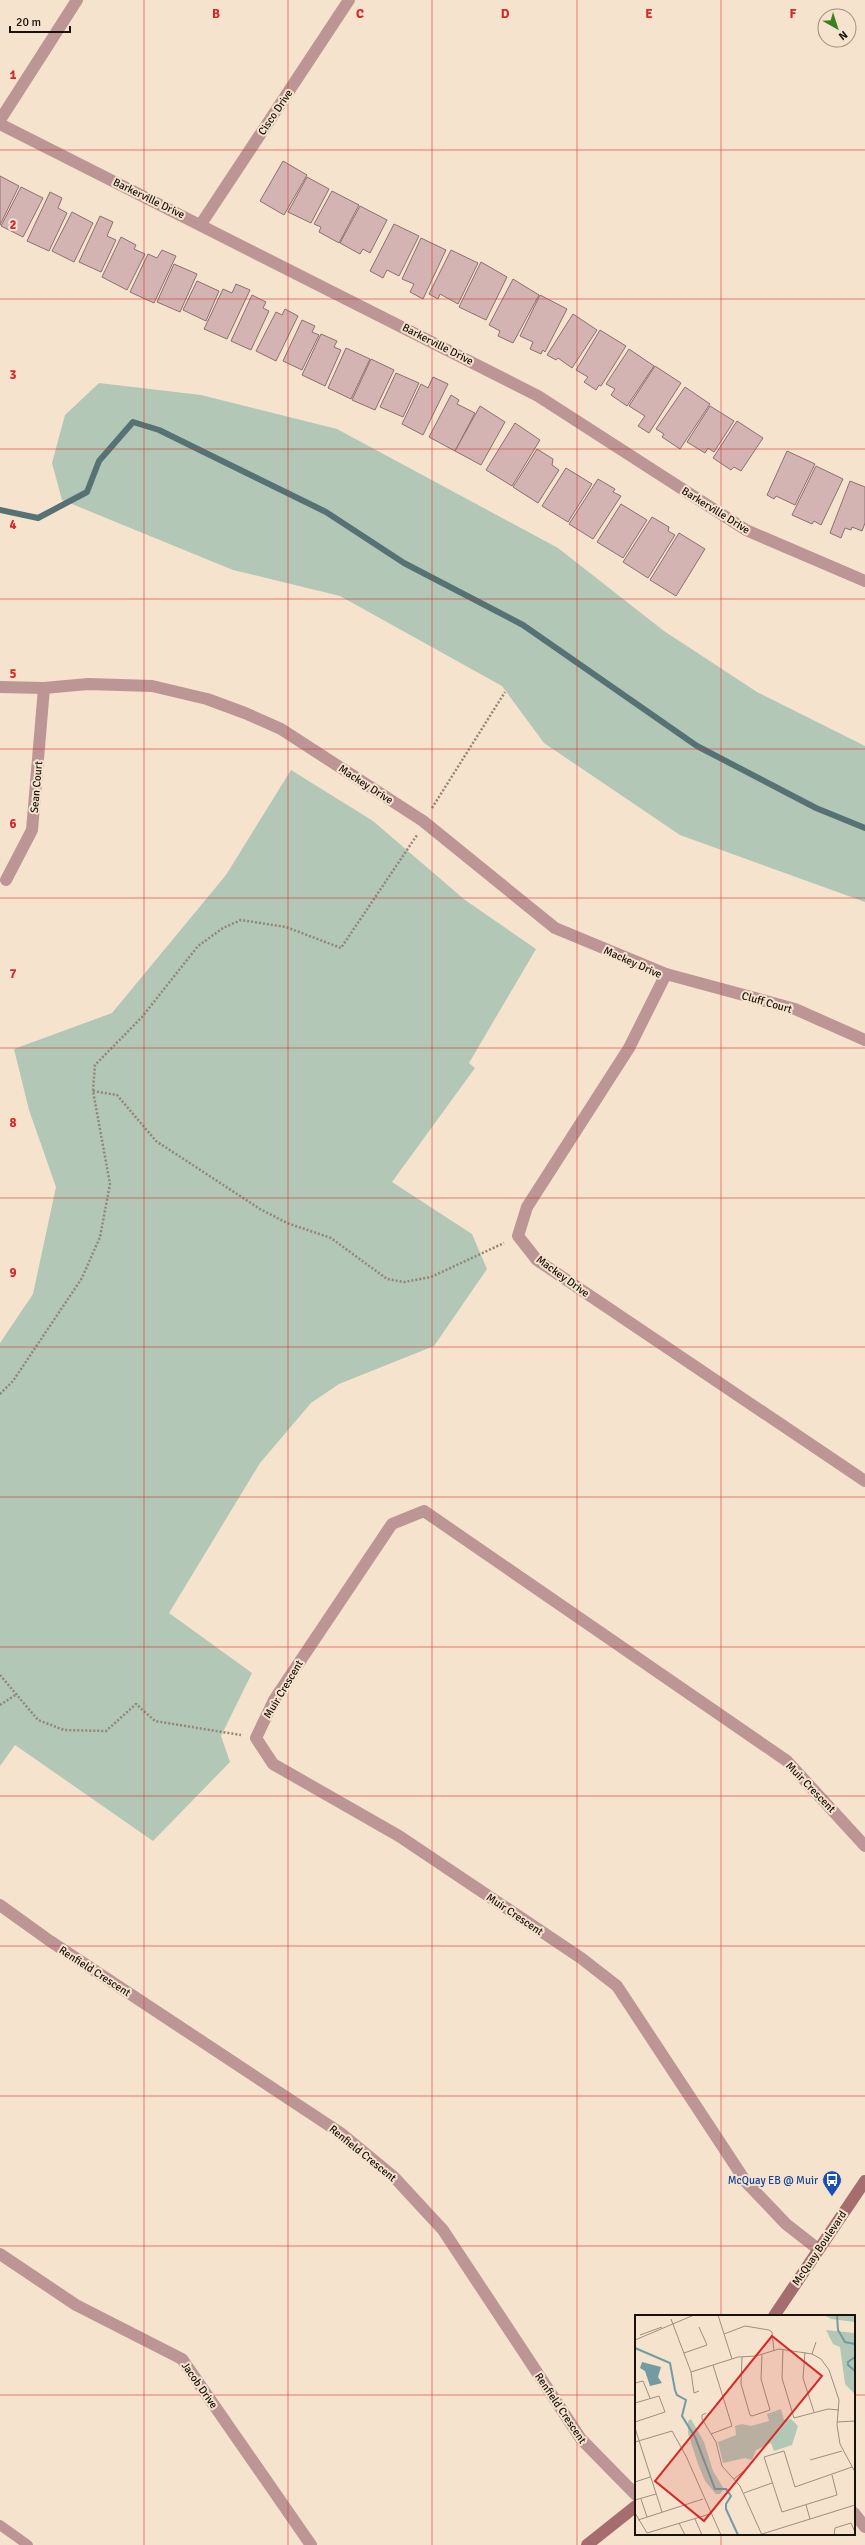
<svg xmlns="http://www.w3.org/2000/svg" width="865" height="2545" viewBox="0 0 865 2545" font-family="Signika,sans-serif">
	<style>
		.green { fill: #b3c7b6 }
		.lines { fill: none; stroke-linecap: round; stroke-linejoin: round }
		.stream { stroke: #577274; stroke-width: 6 }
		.building { fill: #d3b4b3; stroke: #8c7070 }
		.path { stroke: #928676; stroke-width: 2.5; stroke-dasharray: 2 2; stroke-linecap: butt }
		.lane { stroke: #bc9595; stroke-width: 10 }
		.street { stroke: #bc9595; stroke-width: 12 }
		.secondary { stroke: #a56d6e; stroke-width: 12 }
		.grid { fill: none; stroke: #d62828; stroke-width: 1; stroke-opacity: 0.55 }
		.labels { text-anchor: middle; stroke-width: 4; stroke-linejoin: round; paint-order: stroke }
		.street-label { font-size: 11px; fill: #18120a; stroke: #f5e3cd }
		.transit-label { font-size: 11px; fill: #164399; stroke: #f5e3cd; text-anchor: end }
		.inset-river { fill: none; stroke: #729ba2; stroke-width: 2 }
		.inset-road { fill: none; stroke: #9d8f7f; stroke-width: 1 }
		.view { fill: #d62828; fill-opacity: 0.15; stroke: #d62828; stroke-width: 2 }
		.inset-edge { fill: none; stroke: #18120a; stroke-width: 2 }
		.grid-label { font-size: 13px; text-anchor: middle; font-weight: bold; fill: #d62828; stroke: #f5e3cd; stroke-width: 4; stroke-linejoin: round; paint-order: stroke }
	</style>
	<rect width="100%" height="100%" fill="#f5e3cd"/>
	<g class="green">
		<path d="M99 383 201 395 337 429 558 548 664 631 757 692 865 746V902L680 835 544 743 502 686 340 596 233 570 62 500 52 463 65 415Z"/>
		<path d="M291 770 373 821 465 900 536 949 469 1063 475 1068 392 1182 472 1234 487 1269 434 1346 339 1384 311 1403 260 1463 169 1613 252 1673 221 1736 230 1762 153 1841 15 1745 0 1766V1343L33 1294 56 1187 29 1110 14 1049 112 1013 226 875Z"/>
	</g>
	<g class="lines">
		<path class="stream" d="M0 510 38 518 87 492 99 461 133 422 159 430 326 512 404 563 523 625 697 746 816 808 865 828"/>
	</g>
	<g class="building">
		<path d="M283 161 307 175 284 215 260 201Z"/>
		<path d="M0 176 19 186 0 225Z"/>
		<path d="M307 177 329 189 311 223 288 212Z"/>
		<path d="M21 187 43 198 23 237 1 226Z"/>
		<path d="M332 191 359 205 339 243 319 232 321 227 314 224Z"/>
		<path d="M50 192 62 198 58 208 67 213 49 251 27 241Z"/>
		<path d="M360 206 387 220 370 253 363 249 360 254 340 243Z"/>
		<path d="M72 212 93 223 74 262 52 251Z"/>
		<path d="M100 216 113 222 107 236 116 240 101 272 79 262Z"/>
		<path d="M394 224 419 236 399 276 387 270 383 278 370 271Z"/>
		<path d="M121 237 136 245 134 249 145 254 127 290 102 277Z"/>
		<path d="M421 238 446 250 423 299 410 292 414 284 402 279Z"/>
		<path d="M162 250 176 256 154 303 130 292 148 254 157 258Z"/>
		<path d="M451 250 478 263 458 304 440 294 438 299 429 294Z"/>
		<path d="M481 262 507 277 486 320 459 307Z"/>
		<path d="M174 264 197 274 180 312 157 302Z"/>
		<path d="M513 279 539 295 513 343 498 336 500 331 489 325Z"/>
		<path d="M197 281 219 291 206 321 183 310Z"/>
		<path d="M236 284 250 290 227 339 204 329 223 289 232 293Z"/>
		<path d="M252 295 266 302 263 308 269 311 251 350 231 341Z"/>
		<path d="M540 295 567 309 545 352 543 350 541 354 530 349 533 342 520 336Z"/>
		<path d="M285 309 298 316 276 361 256 351 276 312 282 315Z"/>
		<path d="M573 314 597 330 572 368 558 358 556 360 547 355Z"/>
		<path d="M302 320 315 326 312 332 319 335 302 370 283 361Z"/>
		<path d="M600 330 626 346 601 386 599 385 596 390 584 382 588 377 576 370Z"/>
		<path d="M321 334 337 341 334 347 341 350 325 386 302 375Z"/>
		<path d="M346 348 370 359 351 399 328 388Z"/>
		<path d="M629 349 654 366 627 406 611 395 615 389 606 384Z"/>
		<path d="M371 359 394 370 375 410 352 400Z"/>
		<path d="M655 366 681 383 649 433 638 426 645 416 629 406Z"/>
		<path d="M396 373 419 383 403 417 380 407Z"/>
		<path d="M433 377 448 384 423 435 402 424 421 384 428 388Z"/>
		<path d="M685 387 710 404 680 449 662 437 664 434 656 429Z"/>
		<path d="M451 395 459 400 457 404 475 413 455 451 429 437Z"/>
		<path d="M480 406 505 422 481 465 455 451Z"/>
		<path d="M710 406 734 421 714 452 708 448 705 453 687 442Z"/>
		<path d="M737 421 763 438 741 471 734 467 731 470 713 458Z"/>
		<path d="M515 423 540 440 512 486 486 470Z"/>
		<path d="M537 449 553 459 552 465 559 470 538 503 513 487Z"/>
		<path d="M787 451 815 464 795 505 776 496 774 499 767 495Z"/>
		<path d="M816 466 843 479 821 525 814 521 812 524 792 515Z"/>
		<path d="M566 468 592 484 568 522 542 506Z"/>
		<path d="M598 479 615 489 613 492 621 496 593 539 569 524Z"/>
		<path d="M850 481 865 487V523L862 531 852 527 851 530 845 528 841 538 830 533Z"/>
		<path d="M621 504 647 520 623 558 597 542Z"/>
		<path d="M652 517 669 527 668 531 675 535 648 578 623 562Z"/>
		<path d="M679 533 705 549 676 596 650 580Z"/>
	</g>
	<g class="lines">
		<g class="path">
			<path d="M432 808 505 692"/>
			<path d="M93 1091 117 1095 156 1141 260 1209 287 1223 331 1238 387 1279 404 1282 431 1277 504 1243"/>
			<path d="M0 1394 13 1381 82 1278 100 1237 110 1184 93 1091 95 1065 142 1017 198 946 223 928 241 920 286 927 341 948 417 835"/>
			<path d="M0 1675 38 1720 64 1730 106 1731 136 1704 155 1721 241 1735"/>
			<path d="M0 1705 17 1694"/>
		</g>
		<path class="lane" d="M0 2525 28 2545"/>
		<g class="street">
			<path d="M0 120 77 0"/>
			<path d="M0 124 538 396 746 530 865 581"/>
			<path d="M201 224 349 0"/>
			<path d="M0 687 44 688 88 684 152 686 207 699 245 713 281 729 423 821 555 928 666 974 795 1009 865 1040"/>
			<path d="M6 880 32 830 44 688"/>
			<path d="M666 974 629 1048 527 1207 518 1236 537 1260 865 1481"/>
			<path d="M0 1905 50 1941 342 2134 394 2177 443 2230 581 2439 636 2495"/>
			<path d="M818 2249 786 2224 746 2182 617 1986 581 1958 399 1836 273 1764 256 1738 274 1700 392 1524 424 1511 787 1761 865 1846"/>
			<path d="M0 2254 76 2305 182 2359 311 2545"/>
			<path d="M854 2513 865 2527"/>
		</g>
		<g class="secondary">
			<path d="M774 2316 865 2181"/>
			<path d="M587 2545 636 2506"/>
		</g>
	</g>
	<path class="grid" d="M144 0V2545M288 0V2545M432 0V2545M577 0V2545M721 0V2316M0 150H865M0 299H865M0 449H865M0 599H865M0 749H865M0 898H865M0 1048H865M0 1198H865M0 1347H865M0 1497H865M0 1647H865M0 1796H865M0 1946H865M0 2096H865M0 2246H865M0 2395H636M854 2395H865M721 2534V2545"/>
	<defs>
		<symbol id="bus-pin" viewBox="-11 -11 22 30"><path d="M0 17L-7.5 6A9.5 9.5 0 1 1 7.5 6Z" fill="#1a4fb4" stroke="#f5e3cd"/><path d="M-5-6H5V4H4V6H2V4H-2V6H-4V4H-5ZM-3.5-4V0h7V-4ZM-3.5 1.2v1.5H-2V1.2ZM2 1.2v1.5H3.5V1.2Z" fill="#fff"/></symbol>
	</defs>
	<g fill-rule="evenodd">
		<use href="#bus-pin" x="821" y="2169" width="22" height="30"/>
	</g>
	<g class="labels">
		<g class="street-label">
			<text transform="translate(275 112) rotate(-56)" y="4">Cisco Drive</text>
			<text transform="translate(149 198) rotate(26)" y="4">Barkerville Drive</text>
			<text transform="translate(438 344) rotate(27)" y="4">Barkerville Drive</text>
			<text transform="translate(716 510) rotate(32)" y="4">Barkerville Drive</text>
			<text transform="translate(366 784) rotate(33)" y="4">Mackey Drive</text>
			<text transform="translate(36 787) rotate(-85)" y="4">Sean Court</text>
			<text transform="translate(633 962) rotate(24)" y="4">Mackey Drive</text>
			<text transform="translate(767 1002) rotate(16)" y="4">Cluff Court</text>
			<text transform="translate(563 1276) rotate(36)" y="4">Mackey Drive</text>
			<text transform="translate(283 1689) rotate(-59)" y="4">Muir Crescent</text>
			<text transform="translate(811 1787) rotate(46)" y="4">Muir Crescent</text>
			<text transform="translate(515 1914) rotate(34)" y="4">Muir Crescent</text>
			<text transform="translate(95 1971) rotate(33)" y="4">Renfield Crescent</text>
			<text transform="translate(363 2153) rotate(39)" y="4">Renfield Crescent</text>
			<text transform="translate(819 2248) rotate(-56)" y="4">McQuay Boulevard</text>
			<text transform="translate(200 2385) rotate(55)" y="4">Jacob Drive</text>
			<text transform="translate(561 2408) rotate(56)" y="4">Renfield Crescent</text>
		</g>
		<g class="transit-label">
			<text x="818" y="2184">McQuay EB @ Muir</text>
		</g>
	</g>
	<g transform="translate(635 2315)">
		<rect width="220" height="220" fill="#f5e3cd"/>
		<path d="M189 0H220V7L196 4ZM191 15 220 18V79L210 69 205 32 198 29ZM146 94 149 105 156 104 163 111 157 130 139 136 136 128 121 135 117 145 110 143 88 148 83 127 101 120 100 111 107 109 116 111 134 106 132 99ZM56 104 69 127 78 156 89 174 85 179H81L70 166 63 149 53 118V106Z" fill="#b3c7b6"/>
		<path d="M7 47 26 52 23 62 27 68 15 71 10 56 5 53Z" fill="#729ba2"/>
		<path class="inset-river" d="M202 0 203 15 210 27 220 29M0 33 35 48 40 75 42 80 51 85 47 101 60 122 80 174H91L96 181 91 189V194L103 220M220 42 213 47V50L220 56"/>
		<path class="inset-road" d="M83 0 97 44M36 4 56 57 59 78 64 76M89 19 110 11 134 15 137 17 139 36M5 20 27 12M0 25 59 0M148 34 147 63 159 103 193 94 204 95M170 37 168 63 179 97M49 38 72 30 64 12M177 39 181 27M107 42 106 69 115 100 117 101 135 95 126 64 127 40M56 57 103 42 121 41 144 34 177 39 186 44 194 55 204 85 202 110 205 129 220 157M0 68 8 66 15 83M0 88 24 81 30 97 0 107M71 98 67 100V104L81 127 87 151 105 171 127 220M202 107 220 106M0 113 27 197M76 119 97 111 78 50M0 127 37 116 51 141 86 220M175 145 207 136M197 160 202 180 147 197 129 142 149 136 160 172 217 152M99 164 110 155M0 167 15 162M109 178 137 168M6 184 12 202M0 185 21 179M171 190 175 204M0 198 12 218 75 199M60 204 67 220M3 205 68 184M44 208 50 220M127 219 220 190M199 220 200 213 216 208 220 217"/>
		<path class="view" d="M137 21 187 61 69 206 20 166Z"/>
		<rect width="220" height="220" class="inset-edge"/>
	</g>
	<g class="grid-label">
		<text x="216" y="18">B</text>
		<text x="360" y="18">C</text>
		<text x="505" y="18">D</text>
		<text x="649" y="18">E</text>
		<text x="793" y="18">F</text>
		<text x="13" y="79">1</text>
		<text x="13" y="229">2</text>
		<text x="13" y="379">3</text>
		<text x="13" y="529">4</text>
		<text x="13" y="678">5</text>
		<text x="13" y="828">6</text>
		<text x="13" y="978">7</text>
		<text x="13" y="1127">8</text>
		<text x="13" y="1277">9</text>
	</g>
	<g transform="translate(837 28) rotate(141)"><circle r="19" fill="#f5e3cd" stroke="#9d8f7f"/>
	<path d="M0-3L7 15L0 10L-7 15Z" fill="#3e7f1f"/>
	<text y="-6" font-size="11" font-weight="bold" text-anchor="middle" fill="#18120a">N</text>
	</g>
	<path d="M10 26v6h60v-6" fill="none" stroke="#18120a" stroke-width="2"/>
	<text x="16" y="26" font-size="12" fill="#18120a" stroke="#f5e3cd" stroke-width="3" paint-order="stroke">20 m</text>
</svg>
